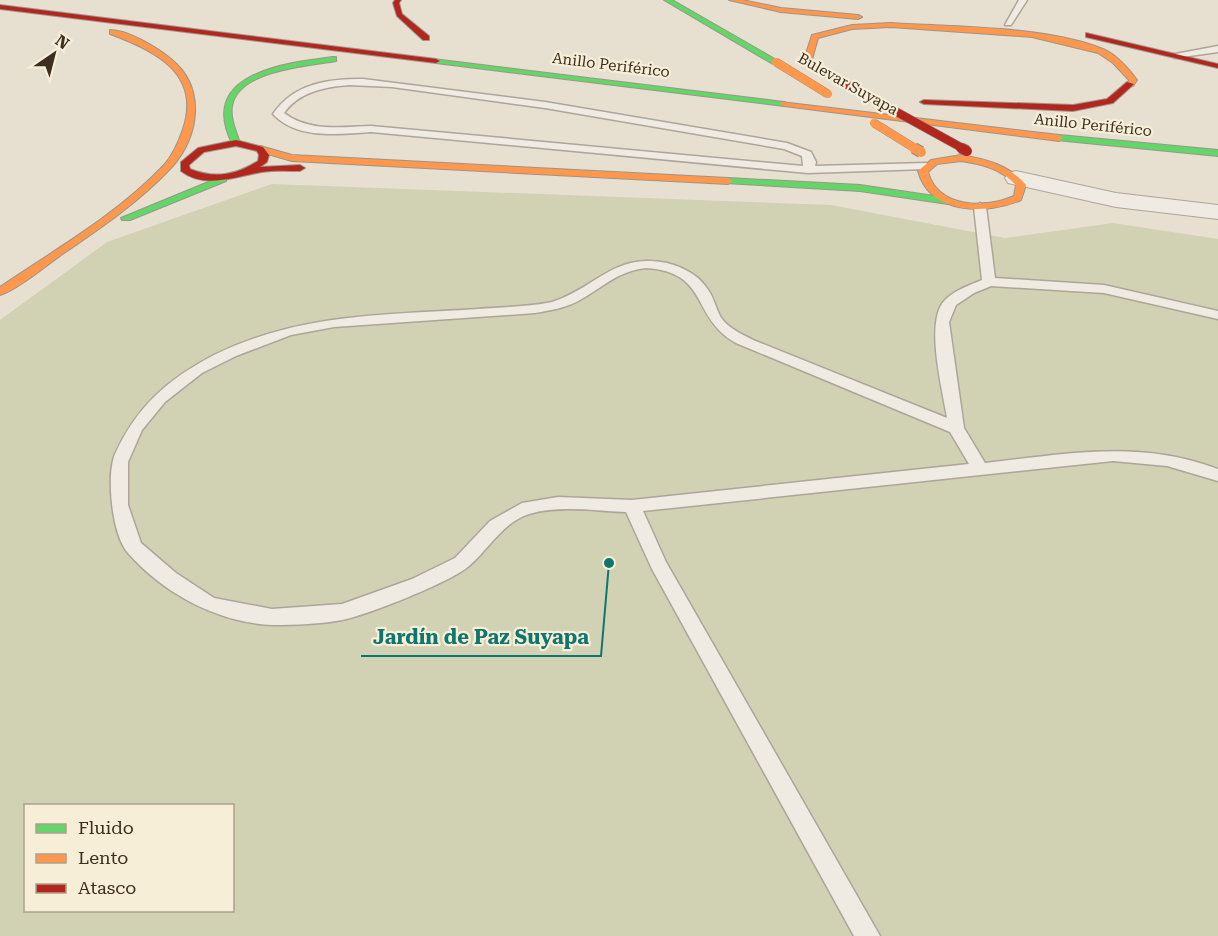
<svg xmlns="http://www.w3.org/2000/svg" width="1218" height="936" viewBox="0 0 1218 936" font-family="'Roboto Serif',serif">
	<style>
		.cemetery { fill: #d1d1b3; fill-rule: evenodd }
		.lines { fill: none; stroke-linecap: round; stroke-linejoin: round }
		.lane-casing { stroke: #ada599; stroke-width: 3 }
		.street-casing { stroke: #ada599; stroke-width: 2 }
		.fast-casing { stroke: #9c958a; stroke-width: 2 }
		.slow-casing { stroke: #9c958a; stroke-width: 2 }
		.jam-casing { stroke: #9c958a; stroke-width: 2 }
		.lane { fill: #efebe3; fill-rule: evenodd }
		.street { fill: #efebe3; fill-rule: evenodd }
		.fast { fill: #63d668; fill-rule: evenodd }
		.slow { fill: #ff974d; fill-rule: evenodd }
		.jam { fill: #b3261e; fill-rule: evenodd }
		.slow-bridge-far1-casing { stroke: #928b80; stroke-width: 9; stroke-linecap: butt }
		.slow-bridge-casing { stroke: #928b80; stroke-width: 12; stroke-linecap: butt }
		.jam-bridge-far1-casing { stroke: #928b80; stroke-width: 9; stroke-linecap: butt }
		.jam-bridge-casing { stroke: #928b80; stroke-width: 12; stroke-linecap: butt }
		.slow-bridge-far1 { stroke: #ff974d; stroke-width: 8 }
		.slow-bridge { stroke: #ff974d; stroke-width: 10 }
		.jam-bridge-far1 { stroke: #b3261e; stroke-width: 8 }
		.jam-bridge { stroke: #b3261e; stroke-width: 10 }
		.labels { text-anchor: middle; stroke-width: 4.5; stroke-linejoin: round; paint-order: stroke }
		.far-street-label { font-size: 15px; fill: #3d2e20; stroke: #f7eed8 }
		.leader { fill: none; stroke: #0f766e; stroke-width: 2 }
		.callout-dot { fill: #0f766e; stroke: #f7eed8; stroke-width: 2 }
		.callout-label { font-size: 20px; text-anchor: middle; font-weight: bold; fill: #0f766e; stroke: #f7eed8; stroke-width: 4.5; stroke-linejoin: round; paint-order: stroke }
	</style>
	<rect width="100%" height="100%" fill="#e7e0d1"/>
	<path class="cemetery" d="M272 184 831 205 1005 238 1113 223 1218 239V936H0V320L107 242ZM26 806H232V910H26Z"/>
	<g class="lines">
		<defs>
			<g id="lane">
				<path d="M1019 0H1027L1011 25H1005Z"/>
				<path d="M1218 46V52L1175 58 1170 55Z"/>
				<path d="M363 79 545 102 787 143 811 152 816 162 815 166 926 163 932 166 926 169 808 173 371 132C339 134 297 140 273 114 294 83 328 79 363 79ZM349 85 392 87 545 108 784 149 802 156 803 166 371 126C341 127 309 132 284 113 299 92 324 87 349 85Z"/>
				<path d="M980 203 986 207 995 278 1104 285 1218 311V319L1104 293 991 286 974 293 956 305 949 322 964 428 985 463C1066 454 1139 439 1218 469V481L1167 466 1113 461 643 511 666 562 880 936H854L652 569 626 512C594 511 560 505 529 514 503 522 488 550 469 566 451 582 367 615 342 620 322 624 295 625 273 625 219 623 164 594 128 553 112 535 106 476 115 454 137 406 168 379 214 355 300 313 385 315 478 309 503 307 528 307 552 302 596 288 614 252 667 263 682 267 697 274 706 287 713 295 715 306 720 316 727 328 742 334 753 340L947 418C943 391 924 321 945 300 955 290 970 285 982 280L974 207ZM646 268C710 272 690 317 736 343L950 432 969 464 632 500 558 497 522 503 490 521 455 558 412 579 342 604 272 609 214 598 176 573 141 543 128 505V462L142 430 165 402 202 373 236 356 291 335 334 327 535 313C551 310 566 308 580 300 603 287 618 271 646 268Z"/>
			</g>
			<path id="street" d="M1016 171 1116 193 1218 205V219L1116 207 1008 183 1005 178 1008 173Z"/>
			<g id="fast">
				<path d="M664 0H672L780 62 773 64Z"/>
				<path d="M333 57H336V61C308 66 238 70 232 106 230 119 236 131 240 143L233 145C196 74 284 63 333 57Z"/>
				<path d="M433 59 784 102 788 104 784 106 436 63 432 61Z"/>
				<path d="M1059 135 1218 150V156L1056 140V136Z"/>
				<path d="M223 176 226 177V181L130 220H122L121 218Z"/>
				<path d="M728 178 860 185 948 198 953 201 948 204 860 191 725 183 723 181Z"/>
			</g>
			<g id="slow">
				<path d="M729 0H742L781 8 858 15 862 17 858 19 781 12Z"/>
				<path d="M891 23C953 27 1046 26 1103 49 1117 55 1128 68 1137 80L1133 86H1127L1129 80 1113 63 1098 53 1032 37 891 27 852 29 818 38 811 63 807 65 803 63 812 35 852 25Z"/>
				<path d="M110 30C128 30 158 48 171 59 206 87 200 137 171 168 140 201 102 227 64 253 48 264 17 290 0 295V287C56 249 118 214 164 165 173 155 179 141 183 129 202 73 154 50 110 34Z"/>
				<path d="M781 102 1059 135 1063 138 1059 141 784 106 780 104Z"/>
				<path d="M260 146 292 155 728 178 733 181 728 184 292 161 257 151V147Z"/>
				<path d="M961 155C986 159 1009 165 1026 185L1021 200C987 215 930 215 918 171L931 160ZM961 161C982 164 1001 169 1016 185L1014 196C985 209 938 208 928 172L937 164Z"/>
			</g>
			<g id="jam">
				<path d="M395 0H401L399 3 402 14 429 36V40H423L397 16 393 3Z"/>
				<path d="M0 5 436 59 440 61 436 63 0 9Z"/>
				<path d="M1086 33 1218 64V68L1086 37Z"/>
				<path d="M1127 82 1134 84 1113 103 1073 111 924 104 920 102 924 100 1073 105 1107 99Z"/>
				<path d="M236 140 263 147 269 155 267 162 260 167 300 165 305 168 300 171C288 171 275 170 262 172 237 176 205 190 181 171V162L198 148ZM236 146 257 151 259 155 258 161C236 175 215 179 190 169L189 165 204 152Z"/>
			</g>
		</defs>
		<use href="#lane" class="lane-casing"/>
		<use href="#street" class="street-casing"/>
		<use href="#fast" class="fast-casing"/>
		<use href="#slow" class="slow-casing"/>
		<use href="#jam" class="jam-casing"/>
		<use href="#lane" class="lane"/>
		<use href="#street" class="street"/>
		<use href="#fast" class="fast"/>
		<use href="#slow" class="slow"/>
		<use href="#jam" class="jam"/>
		<defs>
			<g id="slow-bridge-far1">
				<path d="M776 62 828 94"/>
				<path d="M874 123 916 149"/>
			</g>
			<path id="slow-bridge" d="M914 148 921 152"/>
			<path id="jam-bridge-far1" d="M813 66 964 149"/>
			<path id="jam-bridge" d="M961 148 967 151"/>
		</defs>
		<use href="#slow-bridge-far1" class="slow-bridge-far1-casing"/>
		<use href="#slow-bridge" class="slow-bridge-casing"/>
		<use href="#jam-bridge-far1" class="jam-bridge-far1-casing"/>
		<use href="#jam-bridge" class="jam-bridge-casing"/>
		<use href="#slow-bridge-far1" class="slow-bridge-far1"/>
		<use href="#slow-bridge" class="slow-bridge"/>
		<use href="#jam-bridge-far1" class="jam-bridge-far1"/>
		<use href="#jam-bridge" class="jam-bridge"/>
	</g>
	<g class="labels">
		<g class="far-street-label">
			<text transform="translate(611 65) rotate(7)" y="5">Anillo Periférico</text>
			<text transform="translate(848 84) rotate(29)" y="5">Bulevar Suyapa</text>
			<text transform="translate(1093 125) rotate(6)" y="5">Anillo Periférico</text>
		</g>
	</g>
	<path class="leader" d="M609 563L601 656H361"/>
	<circle class="callout-dot" cx="609" cy="563" r="6"/>
	<g class="callout-label">
		<text x="481" y="644">Jardín de Paz Suyapa</text>
	</g>
	<rect x="24" y="804" width="210" height="108" fill="#f7eed8" stroke="#ada18e" stroke-width="1.5"/>
	<rect x="36" y="824" width="30" height="9" fill="#63d668" stroke="#ada18e" stroke-width="1.5"/>
	<text x="78" y="834" font-size="18" fill="#3d2e20">Fluido</text>
	<rect x="36" y="854" width="30" height="9" fill="#ff974d" stroke="#ada18e" stroke-width="1.5"/>
	<text x="78" y="864" font-size="18" fill="#3d2e20">Lento</text>
	<rect x="36" y="884" width="30" height="9" fill="#b3261e" stroke="#ada18e" stroke-width="1.5"/>
	<text x="78" y="894" font-size="18" fill="#3d2e20">Atasco</text>
	<g transform="translate(54 54) rotate(35)" stroke="#f7eed8" stroke-width="4.5" paint-order="stroke">
	<path d="M0-4.5L10 22L0 15L-10 22Z" fill="#3d2e20"/>
	<text y="-9" font-size="16" font-weight="bold" text-anchor="middle" fill="#3d2e20">N</text>
	</g>
</svg>
